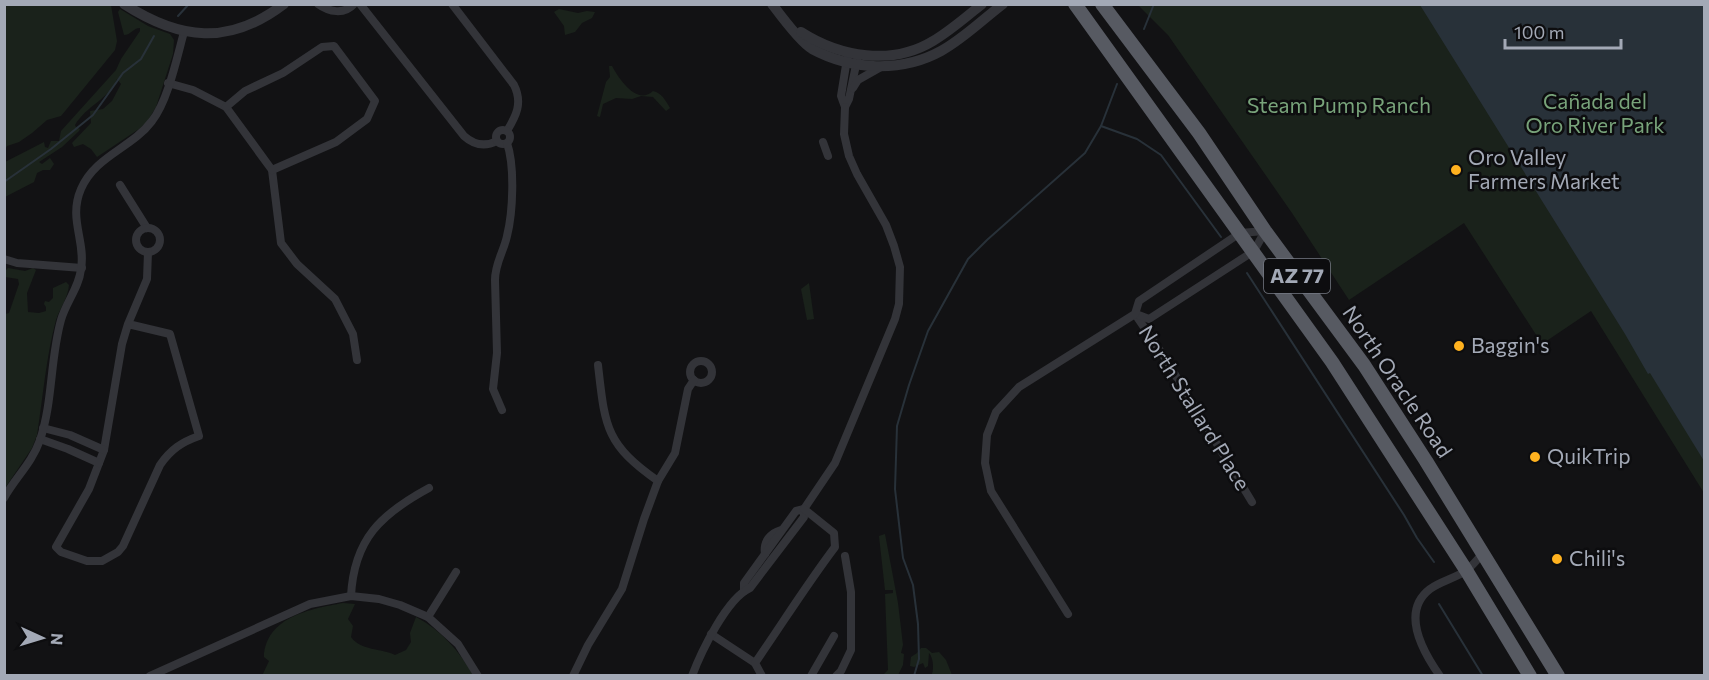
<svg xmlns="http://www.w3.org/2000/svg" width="1709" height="680" viewBox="0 0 1709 680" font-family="Commissioner,sans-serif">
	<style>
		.green { fill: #1a221b }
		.water { fill: #283139 }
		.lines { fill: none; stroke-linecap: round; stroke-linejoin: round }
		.stream { stroke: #283139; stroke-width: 2 }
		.minor { stroke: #333439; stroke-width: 8 }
		.tertiary { stroke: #333439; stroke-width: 10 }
		.trunk { stroke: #575a62; stroke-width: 14 }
		.poi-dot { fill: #ffb21f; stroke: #0d0d0f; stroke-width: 2 }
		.labels { text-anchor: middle; stroke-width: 5; stroke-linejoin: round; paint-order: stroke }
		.shield { fill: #0d0d0f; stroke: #767a84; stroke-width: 1.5 }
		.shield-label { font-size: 20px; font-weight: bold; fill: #a3a9b6 }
		.park-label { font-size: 21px; fill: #78a37a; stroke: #0d0d0f }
		.poi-label { font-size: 21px; fill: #a3a9b6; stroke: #0d0d0f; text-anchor: start }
		.street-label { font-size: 21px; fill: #a3a9b6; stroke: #0d0d0f }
	</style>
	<rect width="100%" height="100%" fill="#121214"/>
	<g class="green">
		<path d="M4 5H111L117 41 115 50 61 116 47 120 32 133 19 142 7 146 5 150Z"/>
		<path d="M1138 5H1704V493L1591 311 1542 344 1464 223 1349 300 1292 213 1168 35Z"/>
		<path d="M120 9 148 26 170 34 174 40 173 54 156 107 147 122 139 129 97 157 91 149 83 144 74 147 72 143 91 123 90 111 103 109 112 101 121 84 117 79C109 99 86 106 75 125L76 127 80 129 79 131 62 147 39 162 42 164 50 158 54 164 50 170H43L37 173 34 182 5 197V162L44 142 45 147 48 148 51 141H59L61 131 116 70 121 59 140 31V28C133 28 131 35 124 35L118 12Z"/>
		<path d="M559 9 578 13 587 11 595 12 592 18 582 23 575 32 565 35 564 26 554 12Z"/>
		<path d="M609 66H612C619 79 637 106 653 91 662 93 665 100 670 108L666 111 653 97 641 96 632 99 616 98 603 104 600 117 597 116 606 82 610 77Z"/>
		<path d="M8 268 25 271 33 268 36 270 27 293 28 312 39 313 46 311V307L44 304 45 301 49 302 53 298V288L66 282 69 285C68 298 60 308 56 320 46 357 43 397 37 435L32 448 5 488V314L9 313 19 284 18 279 5 277V271Z"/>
		<path d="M809 283 814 319 807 320 801 289Z"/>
		<path d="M885 534 898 603 903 645 901 653 904 654 903 665 898 675H883L888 670 885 594 893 593V590H885L879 536Z"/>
		<path d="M343 603 355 604 348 619 353 626 351 637C361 651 381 648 395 655L406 650 411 642 410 633 416 617C441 630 459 651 474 676H262L269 661 264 657C266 617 310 609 343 603Z"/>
		<path d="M921 648H926L932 653 939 652 946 660 952 675H927L932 674C934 668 933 657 929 653L928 666 925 668 923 663 914 667 910 666 911 657 917 653Z"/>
	</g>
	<path class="water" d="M1420 5H1704V461L1650 373 1648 374 1625 334Z"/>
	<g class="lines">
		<g class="stream">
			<path d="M178 16 189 4"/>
			<path d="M1144 29 1154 4"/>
			<path d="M1101 126 1137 139 1161 155 1221 237"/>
			<path d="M4 182 51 149 93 115 123 73 141 59 154 36"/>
			<path d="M1247 273 1404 515 1417 538 1434 562"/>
			<path d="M1439 604 1483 676"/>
			<path d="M914 676 919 659 918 624 913 585 903 558 895 489 897 426 909 385 928 331 968 259 987 240 1085 153 1101 126 1117 84"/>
		</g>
		<g class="minor">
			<path d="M318 4C329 12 344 15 354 4"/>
			<path d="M360 4 464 136C474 145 485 147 497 141"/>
			<path d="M452 4 514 85C523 103 516 116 507 131"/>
			<path d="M847 59 841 96 845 107 849 99 857 60"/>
			<path d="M168 83 193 90 226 107 272 170 281 243 297 264 335 299 353 334 357 360"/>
			<path d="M853 88 858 80 881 67"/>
			<path d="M226 107 245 91 283 73 322 47 334 46 375 101 367 119 336 142 272 170"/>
			<circle cx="503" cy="137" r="7"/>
			<path d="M823 142 828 156"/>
			<path d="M120 185 147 228"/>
			<circle cx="148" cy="240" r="12"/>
			<path d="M4 259 17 263 82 268"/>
			<path d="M1135 314 1165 358 1252 502"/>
			<path d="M1136 314 1149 319 1254 251 1265 231"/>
			<path d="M128 324 170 334 199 436C182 442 171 449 160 465L123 546 118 552 102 561H87L61 552 56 547 89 489 104 450 122 344 128 324 147 279 148 252"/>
			<circle cx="701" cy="372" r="11"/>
			<path d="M598 365C605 426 605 444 658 481"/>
			<path d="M502 410 493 389 497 353 495 280C495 263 504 251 507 236 513 212 515 166 507 143"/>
			<path d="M43 428 70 435 104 450"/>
			<path d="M40 439 68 449 99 463"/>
			<path d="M4 498C15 478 32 463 40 440 53 402 50 359 61 320 66 302 79 288 81 269 86 241 68 219 81 189 95 156 132 148 152 121 168 101 177 57 184 32"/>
			<path d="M765 554C763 542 770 533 781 530"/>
			<path d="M744 591V583L796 511 804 509"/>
			<path d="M351 596C354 539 381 514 429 488"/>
			<path d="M1068 614 991 491 985 463 987 435 996 412 1019 387 1135 314 1139 301 1240 233 1265 231"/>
			<path d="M428 617 456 572"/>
			<path d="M711 634 755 663"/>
			<path d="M150 676 310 604 351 596 379 599 400 605 428 617 458 644 478 676"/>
			<path d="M573 676 588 645 622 589 644 519 658 481 675 453 688 389 694 380"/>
			<path d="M692 676C701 652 727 598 750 588L804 517V509L835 463 895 319 899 304 900 267 894 246 886 225 857 174 849 156 844 134 845 107"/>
			<path d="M762 676 755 663C782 624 807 584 835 547L834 533 804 509"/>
			<path d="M811 676 834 636"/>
			<path d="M836 676 841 671 851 650V592L845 556"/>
			<path d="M1440 676C1423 652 1400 612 1430 589 1441 581 1456 578 1467 570 1473 565 1478 559 1483 553"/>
		</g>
		<g class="tertiary">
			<path d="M124 4C180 40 229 46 284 4"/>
			<path d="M772 4C781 16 800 42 812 49 851 70 901 73 941 51 963 39 982 20 1003 4"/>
			<path d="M801 32C840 57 892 66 933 41 950 31 966 17 982 4"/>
		</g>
		<g class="trunk">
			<path d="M1075 4 1332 362 1466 570 1530 676"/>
			<path d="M1102 4 1199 133 1265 231 1364 365 1426 461 1558 676"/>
		</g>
	</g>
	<g class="poi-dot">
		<circle cx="1456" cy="170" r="6"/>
		<circle cx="1459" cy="346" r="6"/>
		<circle cx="1535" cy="457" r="6"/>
		<circle cx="1557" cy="559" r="6"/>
	</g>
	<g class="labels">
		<rect class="shield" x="1264" y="259" width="66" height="34" rx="4.5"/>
		<g class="shield-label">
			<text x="1297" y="283">AZ 77</text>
		</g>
		<g class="park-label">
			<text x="1595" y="109">Cañada del<tspan x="1595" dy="24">Oro River Park</tspan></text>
			<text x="1339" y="113">Steam Pump Ranch</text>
		</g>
		<g class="poi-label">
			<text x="1468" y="165">Oro Valley<tspan x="1468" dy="24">Farmers Market</tspan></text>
			<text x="1471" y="353">Baggin's</text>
			<text x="1547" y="464">QuikTrip</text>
			<text x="1569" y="566">Chili's</text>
		</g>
		<g class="street-label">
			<text transform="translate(1397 382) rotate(56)" y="7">North Oracle Road</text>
			<text transform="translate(1194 408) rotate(58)" y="7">North Stallard Place</text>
		</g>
	</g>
	<rect width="1709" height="680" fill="none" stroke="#a3a9b6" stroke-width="12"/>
	<g transform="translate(42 638) rotate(94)" stroke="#0d0d0f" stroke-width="4.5" paint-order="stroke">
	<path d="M0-4.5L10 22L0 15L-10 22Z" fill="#a3a9b6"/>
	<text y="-9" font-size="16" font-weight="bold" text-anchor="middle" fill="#a3a9b6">N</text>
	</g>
	<path d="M1505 39v9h116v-9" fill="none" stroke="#a3a9b6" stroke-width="3"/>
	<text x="1514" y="39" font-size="18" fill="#a3a9b6" stroke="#0d0d0f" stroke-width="4.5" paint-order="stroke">100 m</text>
</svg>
